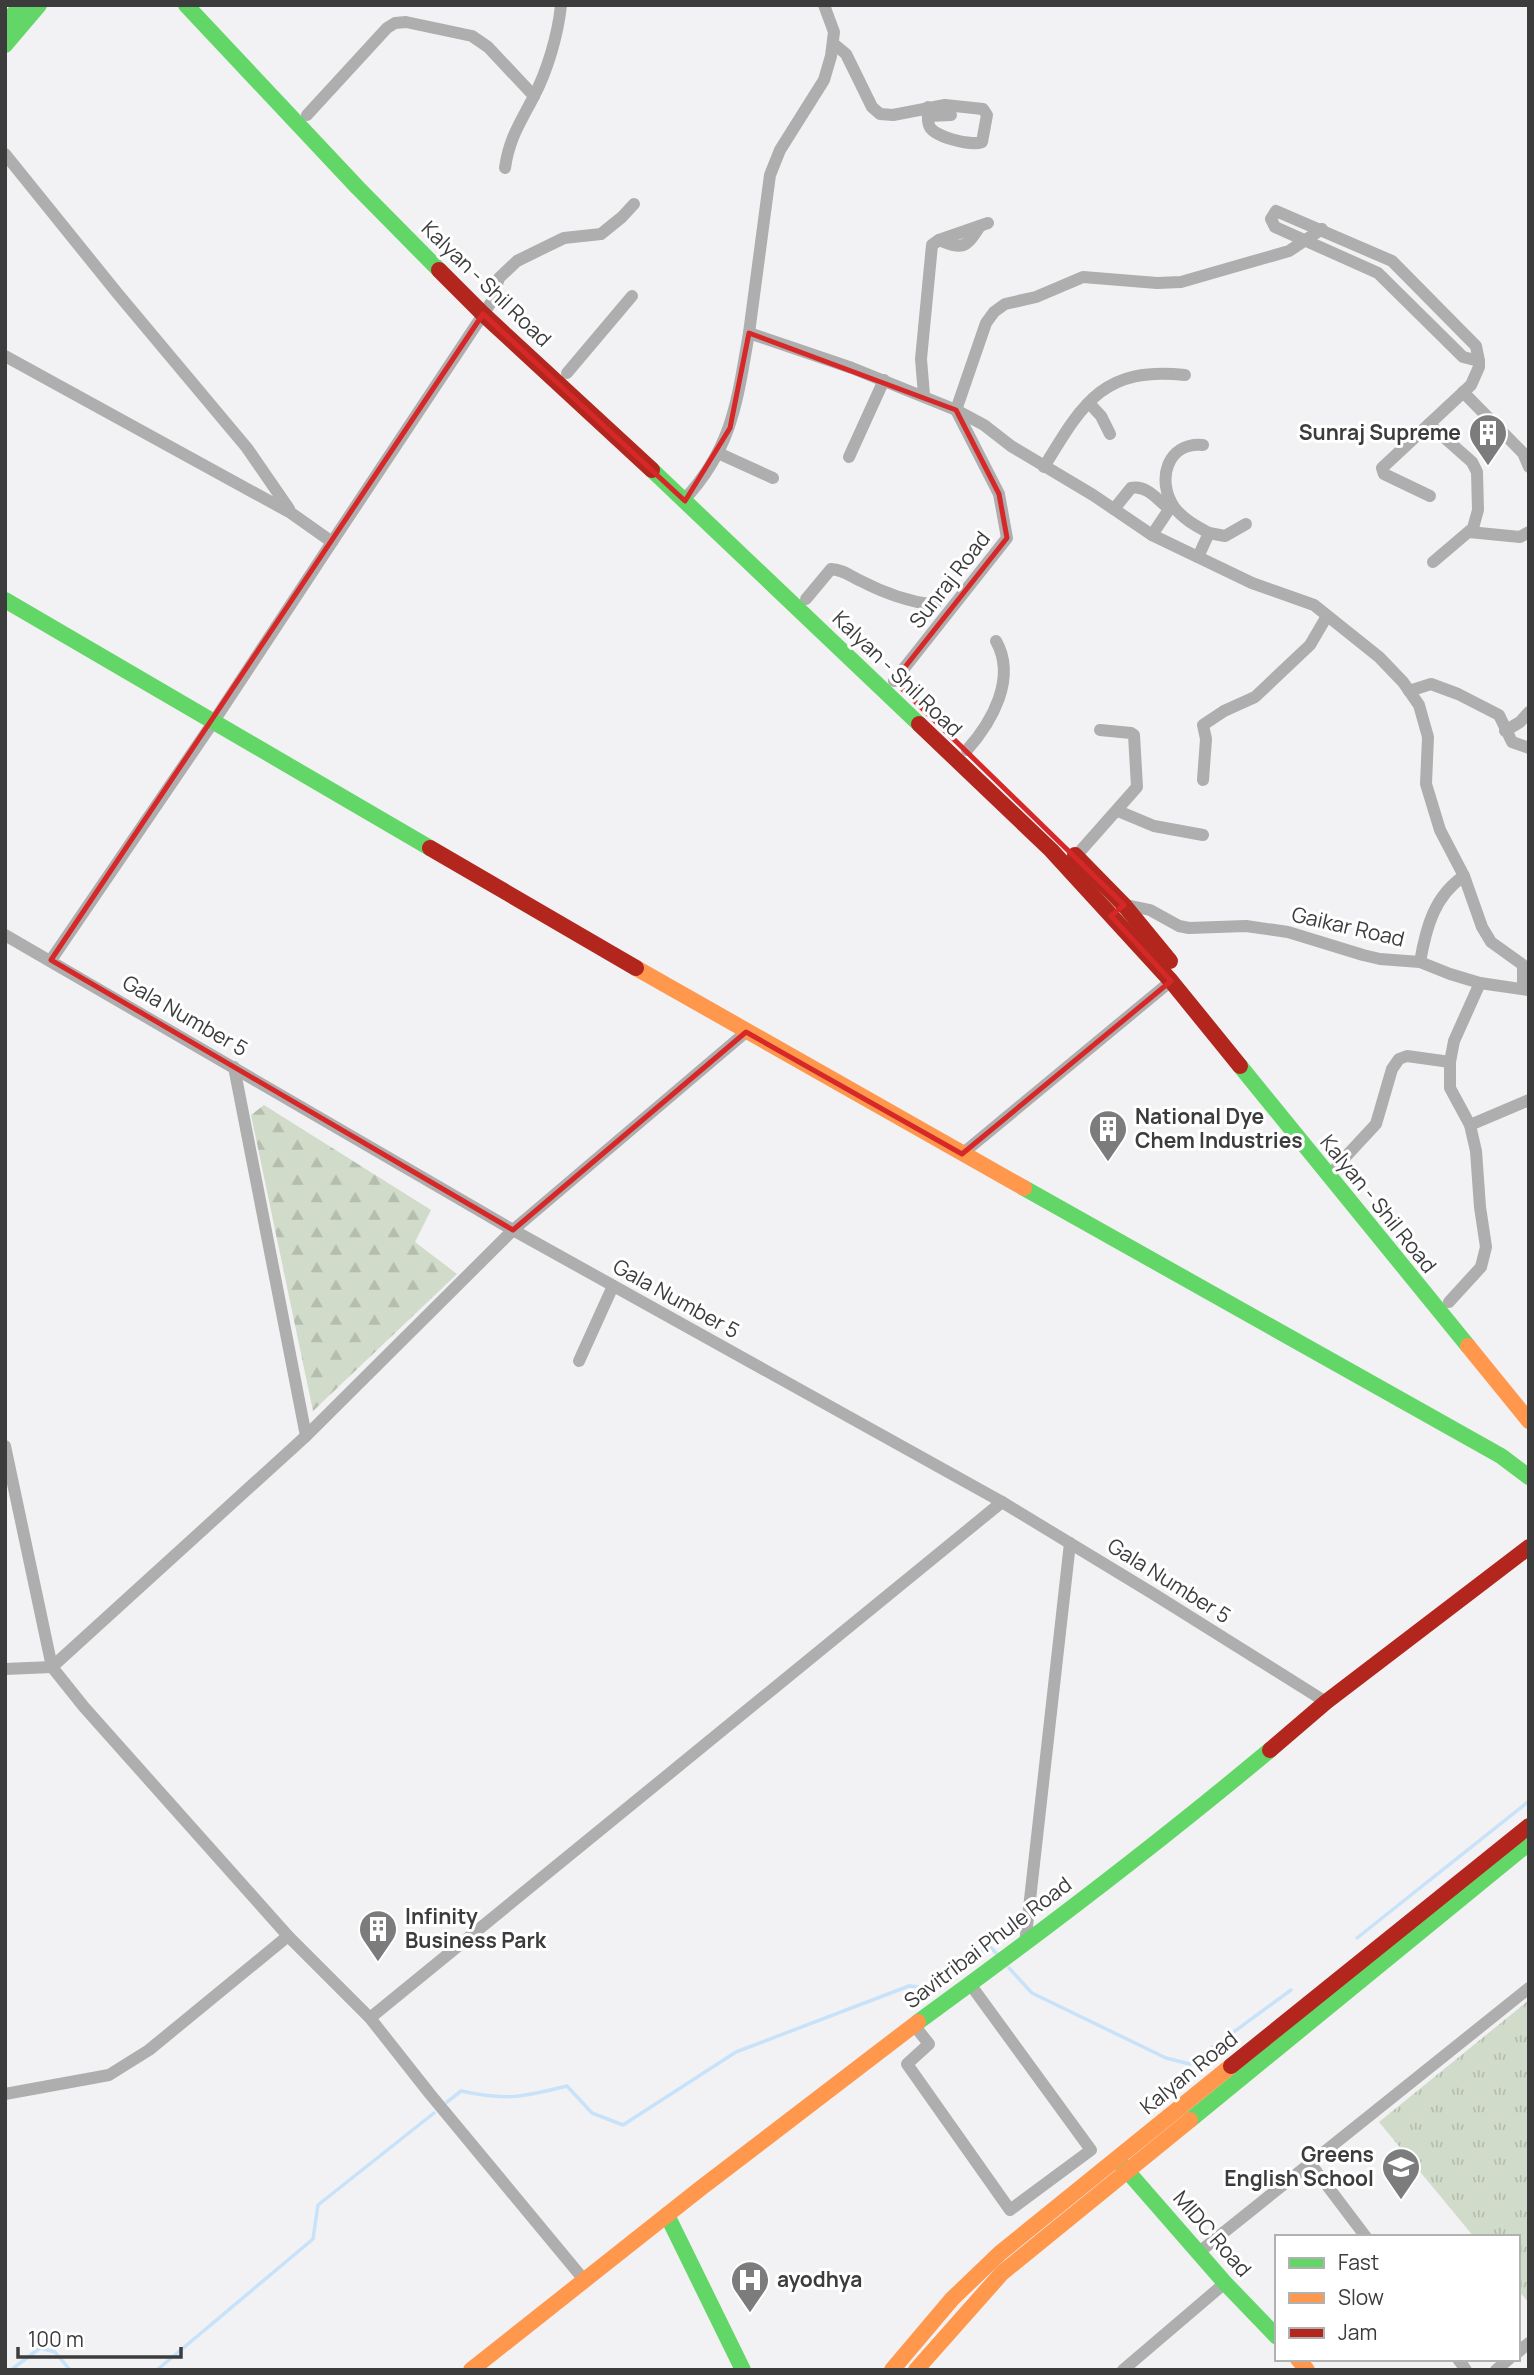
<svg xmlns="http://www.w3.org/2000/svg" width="1534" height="2375" viewBox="0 0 1534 2375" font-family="Manrope,sans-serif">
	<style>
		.forest { fill: url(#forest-firs) }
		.park { fill: url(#park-tufts) }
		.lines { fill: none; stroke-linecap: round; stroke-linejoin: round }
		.stream { stroke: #c7e2f9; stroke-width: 3.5 }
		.street { stroke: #afaeae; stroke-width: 12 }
		.fast { stroke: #63d668; stroke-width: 16 }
		.slow { stroke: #ff974d; stroke-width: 16 }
		.jam { stroke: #b3261e; stroke-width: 16 }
		.marked { fill: none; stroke: #d62828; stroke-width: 5; stroke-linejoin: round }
		.labels { text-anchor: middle; stroke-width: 6; stroke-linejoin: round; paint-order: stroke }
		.street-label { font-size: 21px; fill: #3c3c3d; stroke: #fff }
		.poi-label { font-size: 21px; font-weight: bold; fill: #3c3c3d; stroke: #fff; text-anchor: start }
	</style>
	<defs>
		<pattern id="forest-firs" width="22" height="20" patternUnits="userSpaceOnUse" patternTransform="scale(1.75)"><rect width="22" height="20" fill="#d1dbc9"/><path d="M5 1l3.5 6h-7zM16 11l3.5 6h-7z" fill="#b4bdae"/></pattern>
		<pattern id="park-tufts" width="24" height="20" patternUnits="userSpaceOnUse" patternTransform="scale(1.75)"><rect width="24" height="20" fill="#d1dbc9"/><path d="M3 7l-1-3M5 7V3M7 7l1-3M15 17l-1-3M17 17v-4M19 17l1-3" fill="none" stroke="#b4bdae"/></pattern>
	</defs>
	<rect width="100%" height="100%" fill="#f2f2f4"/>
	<path class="forest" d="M264 1105 431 1210 415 1242 457 1274 313 1411 251 1115Z"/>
	<path class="park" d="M1529 2000V2303L1518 2290V2237H1474L1379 2122Z"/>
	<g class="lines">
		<g class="stream">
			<path d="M1357 1938 1529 1801"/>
			<path d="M1009 1968 1032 1993 1166 2058 1190 2064 1291 1990"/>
			<path d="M447 2102 461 2091C507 2101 523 2097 567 2086L592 2113 623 2125 736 2052 909 1986 931 1988 989 1946 996 1953"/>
			<path d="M11 2370 40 2348 55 2352 70 2370"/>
			<path d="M157 2370 313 2239 318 2205 434 2113"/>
		</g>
		<g class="street">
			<path d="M834 44 846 54 872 107 880 114 893 115 945 105 983 109 987 115 982 142C971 146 932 137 929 125 927 120 928 112 928 107"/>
			<path d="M307 115 387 28 395 23 406 22 472 36 488 47 534 96"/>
			<path d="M928 116 951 115"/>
			<path d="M5 154 118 294 247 448 289 509"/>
			<path d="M505 168C509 139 520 123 533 98 547 72 558 35 561 5"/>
			<path d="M1276 211 1392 261 1476 346 1479 361 1463 357 1378 273 1275 227 1271 219Z"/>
			<path d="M939 240C963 250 966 248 980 226"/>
			<path d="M749 333 770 175 780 150 824 80 831 56 834 32 824 5"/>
			<path d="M5 356 291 513 332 542 214 721 51 960"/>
			<path d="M567 373 632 296"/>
			<path d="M1463 392 1523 453 1529 467"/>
			<path d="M924 395 921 359 932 245 939 240 988 223"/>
			<path d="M1089 403 1101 416 1110 434"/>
			<path d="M1429 424 1472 462 1477 472 1478 510 1473 528 1433 562"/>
			<path d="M718 453 773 478"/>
			<path d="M849 457 884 380"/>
			<path d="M1044 467C1083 403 1103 366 1185 375"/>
			<path d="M1430 496 1384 474 1382 468 1471 385 1479 367V361"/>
			<path d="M684 500C733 447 737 401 749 333L852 368 956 410 984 425 1011 446 1093 495 1152 535 1252 583 1314 605 1379 657 1403 682 1419 705 1428 737 1426 784 1440 830 1464 876 1482 927 1491 942 1523 965V989"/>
			<path d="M1114 509 1131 488C1146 485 1156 498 1167 507L1168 511 1152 535"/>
			<path d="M1469 532 1520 537 1529 532"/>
			<path d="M1209 533 1225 536 1246 524"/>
			<path d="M332 542 492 301 499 278 517 261 564 238 601 234 622 217 634 204"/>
			<path d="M1198 557 1209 533C1196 526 1183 519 1174 507 1156 480 1167 442 1203 445"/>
			<path d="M806 599 831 569C844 570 850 576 861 581 884 593 910 602 935 605"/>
			<path d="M894 681 1007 538 999 494 956 410 986 323 994 312 1005 304 1036 297 1083 277 1157 283 1181 282 1289 251 1322 229"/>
			<path d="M1409 691 1431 684 1458 694 1499 715 1512 742 1529 748"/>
			<path d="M1505 731 1520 722 1529 712"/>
			<path d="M967 750C992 722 1017 678 996 641"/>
			<path d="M1203 780 1206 739 1203 725 1224 711 1255 697 1310 645 1327 616"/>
			<path d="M1118 811 1154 826 1203 835"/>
			<path d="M1076 856 1137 787 1134 735 1131 733 1100 730"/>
			<path d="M1126 905 1150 910 1179 926 1189 928 1246 926 1288 932 1363 955 1380 959 1420 962 1450 974 1480 983 1528 990"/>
			<path d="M5 935 513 1230 1002 1502 1152 1593 1326 1702"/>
			<path d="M1420 962C1426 928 1434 896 1464 876"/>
			<path d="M1450 1062 1454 1041 1480 983"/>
			<path d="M234 1067 306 1436"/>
			<path d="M1470 1125 1529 1100"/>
			<path d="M962 1154 1171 981"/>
			<path d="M1337 1166 1376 1124 1392 1069 1399 1059 1407 1056 1450 1062V1088L1470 1125 1476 1151 1480 1207 1486 1247 1481 1267 1449 1302"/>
			<path d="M579 1361 613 1286"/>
			<path d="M5 1446 52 1667 84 1707 288 1936 370 2018"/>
			<path d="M5 1669 52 1667 306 1436 513 1230 746 1032"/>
			<path d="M1025 1944 1070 1543"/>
			<path d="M914 2025 929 2044 907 2064 1010 2210 1091 2150 970 1984"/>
			<path d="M5 2094 109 2075 149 2050 288 1936"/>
			<path d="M1310 2163 1366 2237"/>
			<path d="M1198 2253 1529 1988"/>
			<path d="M585 2281 430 2094 370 2018 1002 1502"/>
			<path d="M1518 2352 1529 2343"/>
			<path d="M1458 2359 1466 2370"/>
			<path d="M1123 2370 1225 2283"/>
			<path d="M1496 2370 1509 2359"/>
		</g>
		<g class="fast">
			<path d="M186 5 358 188 439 270"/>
			<path d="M5 24 21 5"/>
			<path d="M5 45 39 5"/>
			<path d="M652 470 919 724"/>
			<path d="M5 600 430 848"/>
			<path d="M1240 1066 1468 1346"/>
			<path d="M1024 1188 1501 1456 1529 1477"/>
			<path d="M918 2022C1038 1935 1156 1845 1270 1750"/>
			<path d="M1190 2120 1529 1843"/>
			<path d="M1122 2165 1225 2283 1277 2337"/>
			<path d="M667 2215 743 2370"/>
		</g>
		<g class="slow">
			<path d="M636 968 1024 1188"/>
			<path d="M1468 1346 1529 1421"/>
			<path d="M1298 2359 1307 2370"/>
			<path d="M471 2370 701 2188 918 2022"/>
			<path d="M892 2370 952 2299 1000 2253 1231 2066"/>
			<path d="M916 2370 1002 2273 1190 2120"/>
		</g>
		<g class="jam">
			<path d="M439 270 483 314 652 470"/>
			<path d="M919 724 1051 850 1171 981 1240 1066"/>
			<path d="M430 848 636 968"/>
			<path d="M1075 855 1124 905 1170 961"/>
			<path d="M1270 1750 1326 1702 1529 1547"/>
			<path d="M1231 2066 1529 1826"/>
		</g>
	</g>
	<path class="marked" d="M483 314 685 501 730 428 749 333 956 410 999 494 1007 538 894 681 1124 905 1111 916 1171 981 962 1154 746 1032 513 1230 51 960Z"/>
	<defs>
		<symbol id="building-pin" viewBox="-11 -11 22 30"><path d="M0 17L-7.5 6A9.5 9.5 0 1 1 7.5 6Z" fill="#7c7c7d" stroke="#fff"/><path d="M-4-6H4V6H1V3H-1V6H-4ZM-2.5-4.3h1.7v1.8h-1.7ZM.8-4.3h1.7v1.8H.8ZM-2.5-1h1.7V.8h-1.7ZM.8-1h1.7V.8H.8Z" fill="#fff"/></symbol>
		<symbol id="school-pin" viewBox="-11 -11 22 30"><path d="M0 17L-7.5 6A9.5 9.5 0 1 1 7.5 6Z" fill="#7c7c7d" stroke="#fff"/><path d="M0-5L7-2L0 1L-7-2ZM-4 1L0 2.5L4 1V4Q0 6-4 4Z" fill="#fff"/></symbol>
		<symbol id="hospital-pin" viewBox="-11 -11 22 30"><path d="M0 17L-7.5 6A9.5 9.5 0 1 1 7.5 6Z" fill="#7c7c7d" stroke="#fff"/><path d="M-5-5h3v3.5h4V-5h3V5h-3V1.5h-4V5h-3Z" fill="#fff"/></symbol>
	</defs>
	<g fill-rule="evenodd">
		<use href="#building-pin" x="1466" y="411" width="44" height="60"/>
		<use href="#building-pin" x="1086" y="1107" width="44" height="60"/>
		<use href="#building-pin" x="356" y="1907" width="44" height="60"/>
		<use href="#school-pin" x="1379" y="2145" width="44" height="60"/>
		<use href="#hospital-pin" x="728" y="2258" width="44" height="60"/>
	</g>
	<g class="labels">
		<g class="street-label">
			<text transform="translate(486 284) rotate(44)" y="7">Kalyan - Shil Road</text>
			<text transform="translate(950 580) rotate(-52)" y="7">Sunraj Road</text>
			<text transform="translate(897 674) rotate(44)" y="7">Kalyan - Shil Road</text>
			<text transform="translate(1348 927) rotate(13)" y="7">Gaikar Road</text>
			<text transform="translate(185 1016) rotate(30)" y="7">Gala Number 5</text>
			<text transform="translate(1378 1204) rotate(51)" y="7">Kalyan - Shil Road</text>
			<text transform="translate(676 1299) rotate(29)" y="7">Gala Number 5</text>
			<text transform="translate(1169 1581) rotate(32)" y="7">Gala Number 5</text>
			<text transform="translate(988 1943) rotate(-37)" y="7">Savitribai Phule Road</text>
			<text transform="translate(1189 2073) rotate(-39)" y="7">Kalyan Road</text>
			<text transform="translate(1212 2234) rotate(49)" y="7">MIDC Road</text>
		</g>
		<g class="poi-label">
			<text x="1461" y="440" text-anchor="end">Sunraj Supreme</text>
			<text x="1135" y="1124">National Dye<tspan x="1135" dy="24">Chem Industries</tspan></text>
			<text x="405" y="1924">Infinity<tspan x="405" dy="24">Business Park</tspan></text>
			<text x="1374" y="2162" text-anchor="end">Greens<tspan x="1374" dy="24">English School</tspan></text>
			<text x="777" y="2287">ayodhya</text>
		</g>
	</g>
	<rect width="1534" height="2375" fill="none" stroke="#3c3c3d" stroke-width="14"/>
	<rect x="1275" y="2235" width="245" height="126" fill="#ffffff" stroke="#b1b1b1" stroke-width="2"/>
	<rect x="1289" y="2258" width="35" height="10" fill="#63d668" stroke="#b1b1b1" stroke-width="2"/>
	<text x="1338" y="2270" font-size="21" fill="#3c3c3d">Fast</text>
	<rect x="1289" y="2293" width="35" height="10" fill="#ff974d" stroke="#b1b1b1" stroke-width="2"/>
	<text x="1338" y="2305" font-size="21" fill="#3c3c3d">Slow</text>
	<rect x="1289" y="2328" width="35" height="10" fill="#b3261e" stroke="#b1b1b1" stroke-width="2"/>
	<text x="1338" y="2340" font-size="21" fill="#3c3c3d">Jam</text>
	<path d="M18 2347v10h163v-10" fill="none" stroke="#3c3c3d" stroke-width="3.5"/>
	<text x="28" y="2347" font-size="21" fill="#3c3c3d" stroke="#ffffff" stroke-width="5" paint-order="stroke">100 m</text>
</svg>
